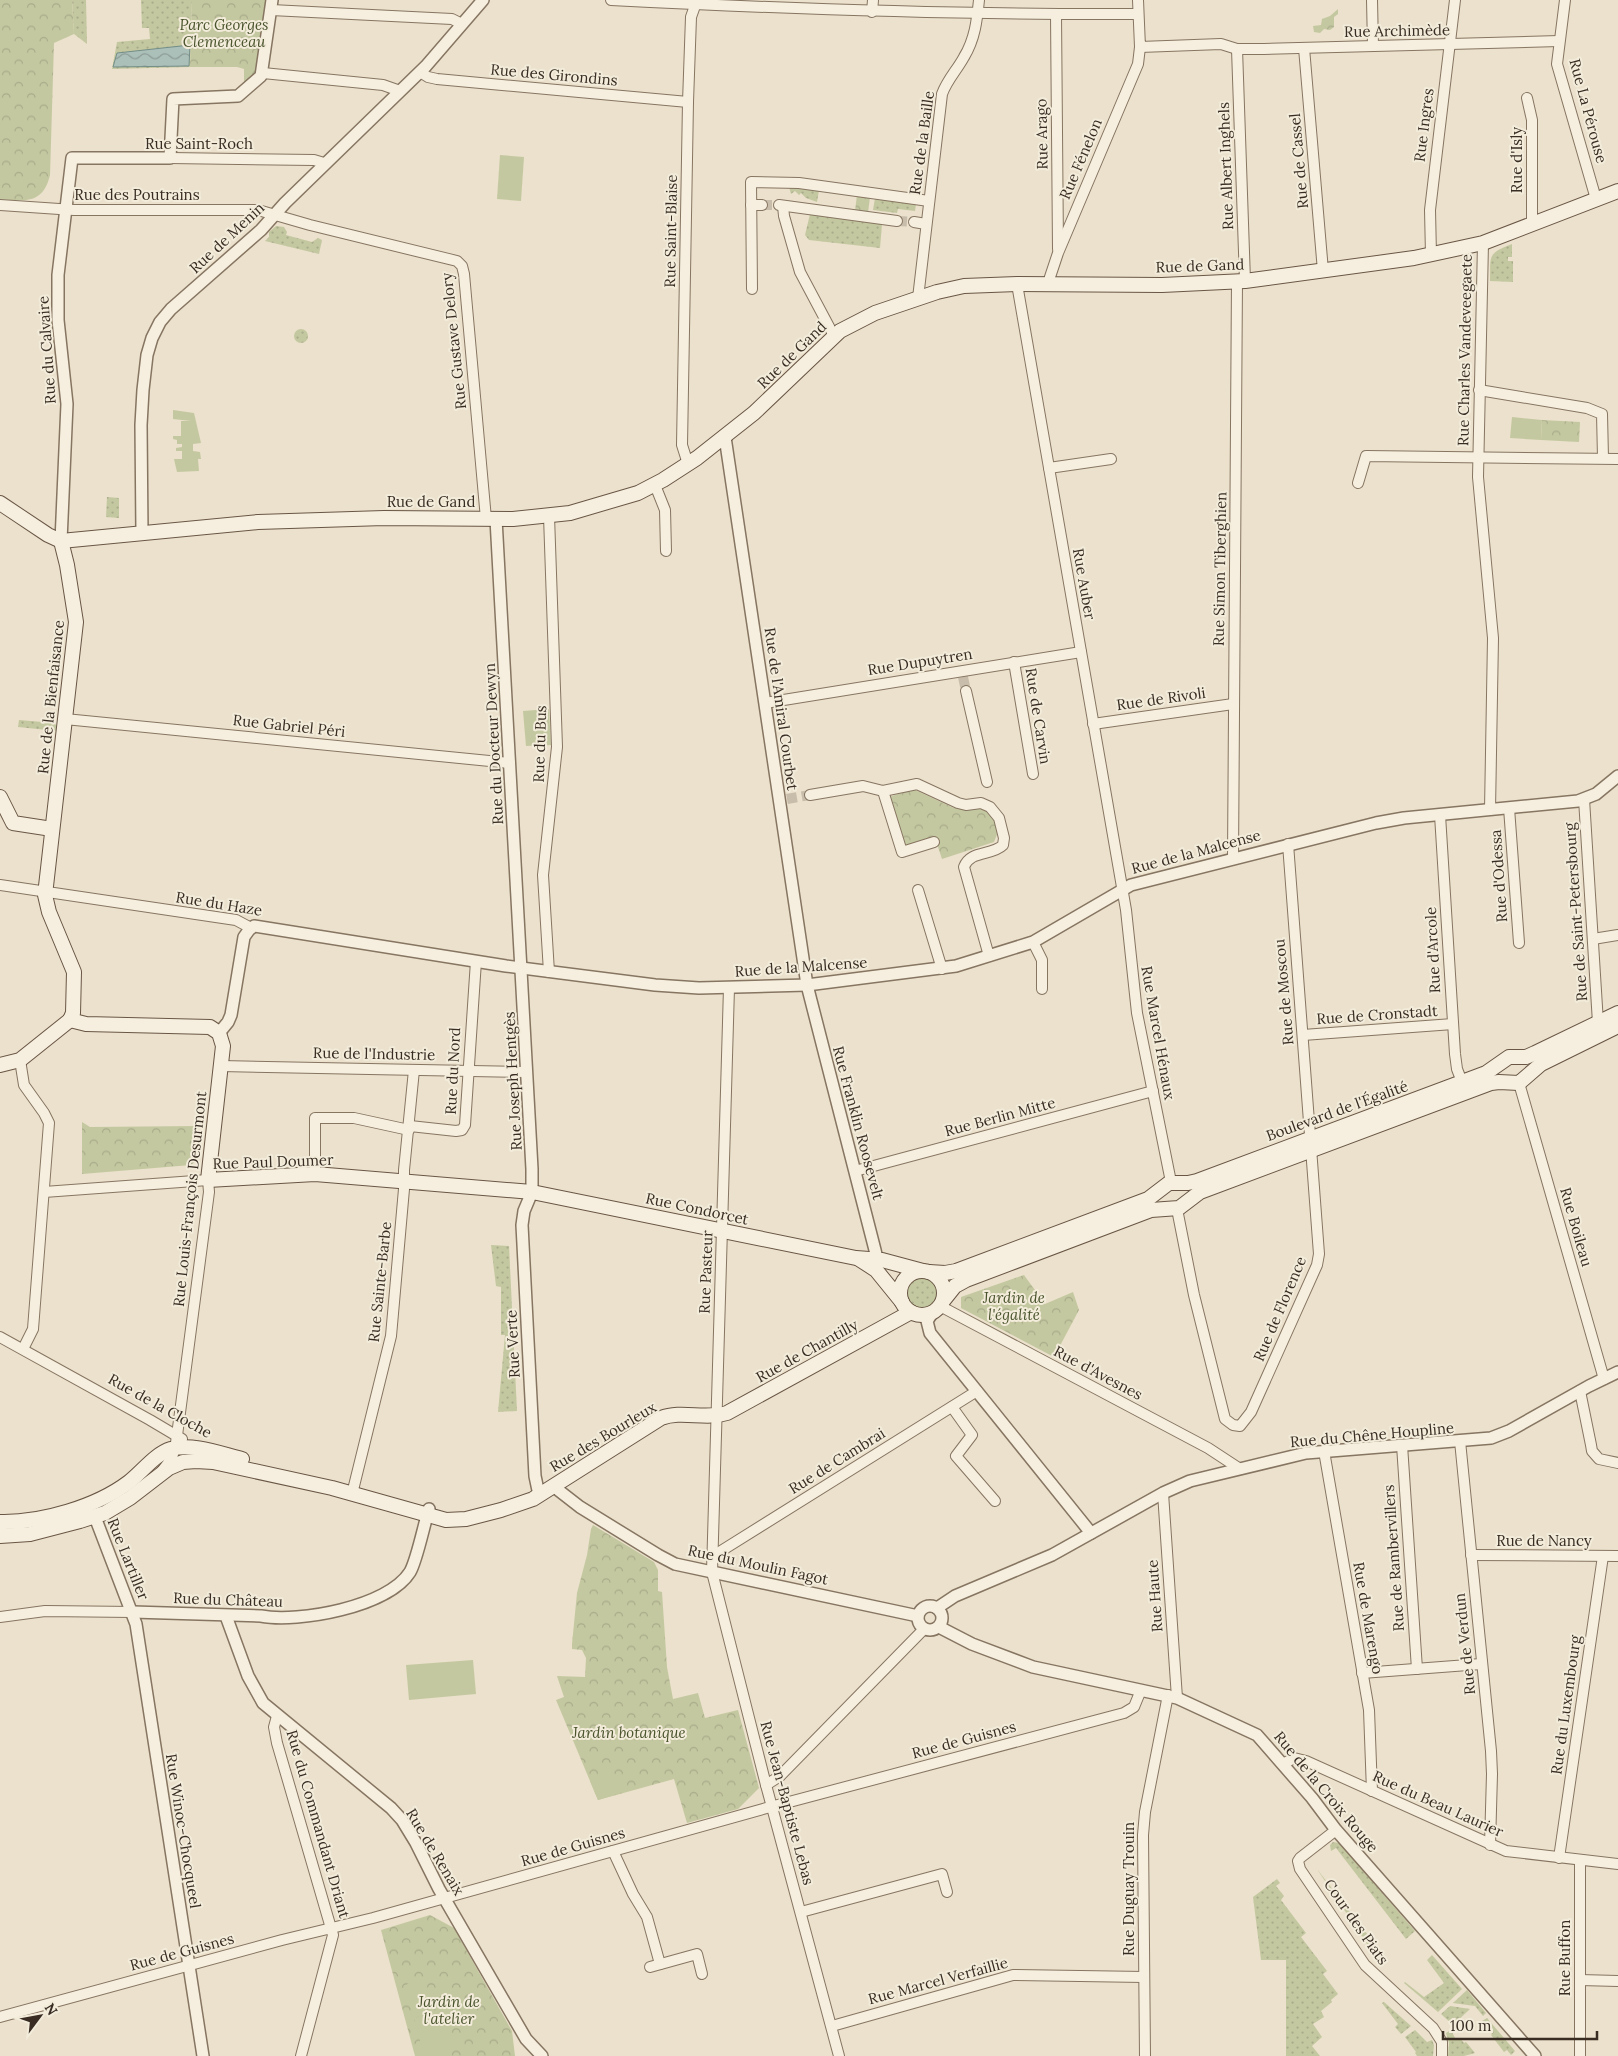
<svg xmlns="http://www.w3.org/2000/svg" width="1618" height="2056" viewBox="0 0 1618 2056" font-family="Lora,serif">
	<style>
		.grass { fill: url(#grass-dots) }
		.forest { fill: url(#forest-crowns) }
		.garden { fill: #c4c8a0 }
		.water { fill: url(#water-waves); stroke: #738e87 }
		.lines { fill: none; stroke-linecap: round; stroke-linejoin: round }
		.minor-tunnel { stroke: #c7bdaa; stroke-width: 10; stroke-dasharray: 10 5; stroke-linecap: butt }
		.minor-casing { stroke: #867561; stroke-width: 12 }
		.tertiary-casing { stroke: #867561; stroke-width: 14 }
		.secondary-casing { stroke: #695644; stroke-width: 16 }
		.minor { stroke: #f6efdf; stroke-width: 10 }
		.tertiary { stroke: #f6efdf; stroke-width: 11 }
		.secondary { stroke: #f6efdf; stroke-width: 14 }
		.labels { text-anchor: middle; stroke-width: 4; stroke-linejoin: round; paint-order: stroke }
		.park-label { font-size: 15px; font-style: italic; fill: #49532c; stroke: #f3ecdb }
		.street-label { font-size: 15px; fill: #392d23; stroke: #f3ecdb }
	</style>
	<defs>
		<pattern id="grass-dots" width="8" height="8" patternUnits="userSpaceOnUse" patternTransform="scale(1.25)"><rect width="8" height="8" fill="#c4c8a0"/><path d="M2 2h.1M6 6h.1" fill="none" stroke="#a9ac8a" stroke-width="1.8" stroke-linecap="round"/></pattern>
		<pattern id="forest-crowns" width="20" height="18" patternUnits="userSpaceOnUse" patternTransform="scale(1.25)"><rect width="20" height="18" fill="#c4c8a0"/><path d="M2 6a3 3 0 1 1 6 0M12 15a3 3 0 1 1 6 0" fill="none" stroke="#a9ac8a"/></pattern>
		<pattern id="water-waves" width="16" height="10" patternUnits="userSpaceOnUse" patternTransform="scale(1.25)"><rect width="16" height="10" fill="#acc0ba"/><path d="M0 5q4-4 8 0t8 0" fill="none" stroke="#8d9c97"/></pattern>
	</defs>
	<rect width="100%" height="100%" fill="#ebe1cc"/>
	<g class="grass">
		<path d="M72 0H86L87 44 74 34Z"/>
		<path d="M141 0H192L190 67 112 69 117 42 150 39 149 28H142Z"/>
		<path d="M789 187 819 190 817 202 806 198 801 193 799 195 795 191 791 194Z"/>
		<path d="M875 198 916 204 915 211 898 209 897 213 873 210Z"/>
		<path d="M810 214 882 224 880 248 809 240 805 235Z"/>
		<path d="M276 226 284 227 287 232 286 235 312 242 318 238 322 240 319 254 265 241 269 237V232Z"/>
		<path d="M1512 244V257H1508V261H1513V282L1490 281C1491 256 1486 254 1512 244Z"/>
		<circle cx="301" cy="336" r="7"/>
		<path d="M107 497 119 498V518L106 517Z"/>
		<path d="M19 720 54 723 58 727 57 731 18 727Z"/>
		<path d="M491 1245 509 1246 517 1411 498 1412 505 1335H501V1287L496 1286Z"/>
		<circle cx="922" cy="1293" r="15"/>
		<path d="M1333 1842 1339 1843 1415 1931 1406 1939 1336 1848 1331 1851 1330 1845Z"/>
		<path d="M1317 1869 1384 1956 1379 1960 1369 1947Z"/>
		<path d="M1277 1879 1280 1883 1276 1886 1284 1896 1281 1900 1306 1933 1301 1937 1327 1971 1323 1974 1338 1994 1331 2000 1332 2002 1321 2011 1324 2017 1313 2024 1322 2037 1312 2046 1320 2056H1286V1960H1261L1253 1897Z"/>
		<path d="M1432 1955 1462 1989 1438 2012 1404 1983 1405 1982 1424 1997 1444 1983 1427 1960Z"/>
		<path d="M1467 1990 1486 2013 1483 2016 1475 2006 1453 2003Z"/>
		<path d="M1384 2002 1411 2026 1401 2034 1395 2027 1398 2024 1382 2003Z"/>
		<path d="M1450 2006 1470 2009 1453 2025 1441 2014Z"/>
		<path d="M1487 2018 1515 2051 1511 2055 1507 2050 1504 2052 1491 2035 1492 2034 1482 2021Z"/>
		<path d="M1415 2030 1427 2042 1432 2040 1434 2045 1433 2056H1417L1415 2053 1416 2052 1405 2037Z"/>
		<path d="M1451 2030 1455 2038H1460L1464 2043 1466 2042 1475 2053 1464 2056H1448L1449 2043 1446 2033Z"/>
	</g>
	<g class="forest">
		<path d="M0 0H72L74 34 54 43 50 175C43 205 24 201 0 199Z"/>
		<path d="M192 0H268L259 69 244 84V69L237 67H190Z"/>
		<path d="M1338 9V14L1334 17V27L1330 30 1324 29 1320 33 1314 32 1313 26 1321 25 1322 19 1330 16Z"/>
		<path d="M857 195 870 197 868 213 855 211Z"/>
		<path d="M1542 420 1580 422 1579 442 1541 440Z"/>
		<path d="M913 789 954 808 984 809 994 816 998 832 994 842 942 859 935 838 905 846 889 797Z"/>
		<path d="M82 1122 90 1127 198 1126 196 1161 191 1165 82 1174Z"/>
		<path d="M1024 1275 1045 1304 1073 1292 1079 1310 1054 1357 961 1308V1297Z"/>
		<path d="M593 1525 654 1562 658 1570V1591L662 1592 667 1667 673 1699 698 1693 705 1718 738 1710 759 1788 738 1809 687 1823 674 1779 598 1800 556 1700 564 1697 557 1676 585 1677 586 1658 582 1650 572 1649V1644L577 1593 587 1555 591 1529Z"/>
		<path d="M430 1915 454 1928 512 2031 515 2056H415L381 1930Z"/>
	</g>
	<g class="garden">
		<path d="M500 155 524 157 521 201 497 199Z"/>
		<path d="M173 410 194 413 201 443 193 444V451L200 452 201 459H198L199 471 177 472 174 459H182V451H176V448L182 447V444H177V440L173 439V436H181V421H191L173 419Z"/>
		<path d="M1512 417 1542 420 1541 440 1510 438Z"/>
		<path d="M549 709 551 745 526 746 523 711Z"/>
		<path d="M473 1660 476 1694 409 1700 406 1665Z"/>
		<path d="M614 1773 621 1793 598 1800 590 1781Z"/>
		<path d="M425 1979 430 1997 412 2003 407 1984Z"/>
		<path d="M440 2011 452 2056H424L414 2018Z"/>
	</g>
	<path class="water" d="M190 45 189 66 113 67 117 53Z"/>
	<g class="lines">
		<g class="minor-tunnel">
			<path d="M762 205H779"/>
			<path d="M897 221 914 222"/>
			<path d="M963 677 966 691"/>
			<path d="M787 799 810 795"/>
		</g>
		<defs>
			<g id="minor">
				<path d="M611 0C787 9 962 15 1138 14"/>
				<path d="M1138 0 1140 47 1221 44 1237 49H1264L1559 41"/>
				<path d="M1372 0 1373 46"/>
				<path d="M1565 0 1557 64 1596 199"/>
				<path d="M271 10 452 19 462 24"/>
				<path d="M872 12 873 0"/>
				<path d="M1056 15 1058 249"/>
				<path d="M1304 48 1323 271"/>
				<path d="M1237 49 1245 281"/>
				<path d="M420 72 428 77 437 79 688 102"/>
				<path d="M263 73 383 85 400 91"/>
				<path d="M1527 98 1532 120V224"/>
				<path d="M170 158 314 160 324 163"/>
				<path d="M0 205 74 210H258L310 225 457 261 462 266 464 274 486 519"/>
				<path d="M751 205H762"/>
				<path d="M779 205 897 221"/>
				<path d="M783 206 784 216 800 272 834 336"/>
				<path d="M914 222 926 224"/>
				<path d="M1483 243 1478 477 1493 638 1490 810"/>
				<path d="M1431 255 1430 210 1455 0"/>
				<path d="M1048 283 1058 253 1138 64 1140 47"/>
				<path d="M1017 284 1126 910 1137 1013 1171 1182"/>
				<path d="M752 289 751 182 799 183 929 201"/>
				<path d="M918 298 942 94C947 80 957 70 964 57 975 39 977 20 979 0"/>
				<path d="M1479 390 1587 408 1602 414 1603 458"/>
				<path d="M688 464 682 445 688 102 691 17 697 0"/>
				<path d="M1049 468 1111 459"/>
				<path d="M1358 483 1366 456 1618 459"/>
				<path d="M655 485 665 510 666 551"/>
				<path d="M549 516 557 747 543 875 549 972"/>
				<path d="M1014 662 1033 774"/>
				<path d="M966 691 987 782"/>
				<path d="M765 703 1081 652"/>
				<path d="M65 719 510 763"/>
				<path d="M1093 724 1233 704"/>
				<path d="M883 791 902 852 934 842"/>
				<path d="M810 795 863 786 883 791 917 784 958 803 966 805 981 803 990 807 999 818 1004 838 1003 845C992 856 970 850 964 867L989 956"/>
				<path d="M1584 799 1598 1023"/>
				<path d="M1509 808 1519 943"/>
				<path d="M1440 815 1455 1054 1457 1069 1462 1082"/>
				<path d="M1233 858 1237 281"/>
				<path d="M0 885 236 920 251 928"/>
				<path d="M918 890 942 969"/>
				<path d="M1593 939 1618 935"/>
				<path d="M1033 942 1042 960V989"/>
				<path d="M729 988 712 1572 766 1785 839 2056"/>
				<path d="M1303 1035 1453 1024"/>
				<path d="M20 1060 24 1085 44 1113 49 1123 33 1329 23 1349"/>
				<path d="M221 1066 527 1072"/>
				<path d="M1519 1083 1604 1379"/>
				<path d="M410 1126 456 1131 462 1130 465 1125 476 961"/>
				<path d="M855 1171 1153 1091"/>
				<path d="M315 1174V1118H354L409 1130"/>
				<path d="M44 1192 208 1180 209 1192 176 1443 172 1458 162 1471"/>
				<path d="M1177 1209 1194 1295 1225 1419 1233 1425 1240 1426 1251 1412 1317 1265 1319 1254 1288 844"/>
				<path d="M940 1306 1208 1448 1240 1469"/>
				<path d="M0 1337 150 1420 182 1439"/>
				<path d="M1580 1391 1591 1445 1592 1451 1599 1459 1618 1463"/>
				<path d="M952 1407 972 1435 956 1456 995 1501"/>
				<path d="M1460 1441 1491 1751 1492 1774 1490 1845"/>
				<path d="M1402 1445 1417 1669"/>
				<path d="M1324 1451 1369 1710 1372 1791"/>
				<path d="M1163 1493 1177 1698"/>
				<path d="M352 1494 391 1336 404 1189V1170L414 1070"/>
				<path d="M1471 1555 1618 1556"/>
				<path d="M713 1556 977 1391"/>
				<path d="M0 1617 45 1611 133 1612"/>
				<path d="M1362 1673 1481 1664"/>
				<path d="M277 1716 274 1727 277 1743 333 1935 301 2056"/>
				<path d="M1283 1764 1294 1758 1306 1761 1506 1851 1618 1864"/>
				<path d="M766 1785 780 1776 924 1629"/>
				<path d="M1336 1830 1300 1858 1298 1861 1300 1869 1365 1965 1433 2028 1442 2042V2056"/>
				<path d="M613 1851 633 1894 647 1917 660 1964"/>
				<path d="M1559 1858 1603 1556"/>
				<path d="M1580 1860V2056"/>
				<path d="M801 1912 942 1874 947 1892"/>
				<path d="M650 1967 697 1954 702 1974"/>
				<path d="M1580 1980 1618 1981"/>
				<path d="M0 2017 282 1940 373 1918 763 1809 1124 1713 1134 1707 1141 1690"/>
				<path d="M832 2026 1013 1975 1144 1977"/>
				<path d="M1145 2056 1143 1835 1145 1812 1168 1695"/>
			</g>
			<g id="tertiary">
				<path d="M725 437 807 985 875 1250 877 1259 875 1267"/>
				<path d="M496 519 532 1169V1192L524 1211 522 1225 535 1476 539 1495"/>
				<path d="M142 533 141 425 143 390 147 355 152 338 160 322 171 309 261 230 285 203 426 66 483 0"/>
				<path d="M61 541 67 404 58 320V275L72 158H170L173 99 238 96 261 76 272 0"/>
				<path d="M219 1033 228 1022 231 1015 244 937 249 930 254 926 506 966 655 985 699 988 807 985 956 966 1033 942 1131 885 1376 823 1404 818 1578 801 1596 794 1618 776"/>
				<path d="M933 1312 927 1321 930 1333 1091 1533"/>
				<path d="M553 1486 580 1507 658 1555 675 1564 918 1616"/>
				<path d="M95 1517 136 1624 203 2056"/>
				<circle cx="930" cy="1618" r="12"/>
				<path d="M937 1608 955 1596 1052 1555 1163 1493 1190 1481 1306 1453 1491 1438 1509 1431 1589 1386 1618 1372"/>
				<path d="M133 1612 261 1616C298 1623 388 1607 410 1572 417 1560 424 1524 429 1509"/>
				<path d="M226 1616 248 1676 263 1703 391 1808 402 1820 416 1843 439 1889 526 2039 542 2056"/>
				<path d="M939 1627 972 1644 1033 1667 1177 1698 1257 1735 1312 1798 1336 1830 1535 2056"/>
			</g>
			<g id="secondary">
				<path d="M0 503 48 535 61 541 258 522 384 518 513 519 570 513 638 493 663 480 697 458 754 413 840 331 875 313 937 292 964 286 1017 284 1162 285 1245 281 1414 258 1483 243 1618 191"/>
				<path d="M61 541 67 565 76 622 45 895 49 912 74 972 73 1013 70 1020"/>
				<path d="M0 797 13 823 52 829"/>
				<path d="M70 1020 86 1024 210 1027 219 1033 223 1046 208 1180 315 1174 532 1192 856 1258 882 1260 923 1271"/>
				<path d="M0 1065 20 1060 70 1020"/>
				<path d="M859 1259 876 1270 902 1302"/>
				<circle cx="922" cy="1293" r="22"/>
				<path d="M929 1272 945 1273 956 1271 1148 1199 1169 1183H1188L1197 1181 1486 1073 1509 1057H1526L1535 1053 1618 1013"/>
				<path d="M943 1301 955 1286 966 1280 1151 1210 1179 1208 1200 1192 1491 1083 1499 1082 1519 1083 1541 1064 1618 1026"/>
				<path d="M0 1522C41 1523 96 1507 129 1482 142 1472 155 1454 171 1449 193 1443 221 1454 242 1459"/>
				<path d="M0 1536 30 1534 80 1521 105 1513 130 1498 169 1468 183 1462 196 1461 213 1462 332 1488 446 1520 466 1519 501 1510 533 1499 661 1418C682 1410 705 1420 727 1413L911 1312"/>
			</g>
		</defs>
		<use href="#minor" class="minor-casing"/>
		<use href="#tertiary" class="tertiary-casing"/>
		<use href="#secondary" class="secondary-casing"/>
		<use href="#minor" class="minor"/>
		<use href="#tertiary" class="tertiary"/>
		<use href="#secondary" class="secondary"/>
	</g>
	<g class="labels">
		<g class="park-label">
			<text x="224" y="30">Parc Georges<tspan x="224" dy="17">Clemenceau</tspan></text>
			<text x="1014" y="1303">Jardin de<tspan x="1014" dy="17">l'égalité</tspan></text>
			<text x="629" y="1738">Jardin botanique</text>
			<text x="449" y="2007">Jardin de<tspan x="449" dy="17">l'atelier</tspan></text>
		</g>
		<g class="street-label">
			<text transform="translate(1397 31) rotate(-1)" y="5">Rue Archimède</text>
			<text transform="translate(554 75) rotate(5)" y="5">Rue des Girondins</text>
			<text transform="translate(1588 111) rotate(75)" y="5">Rue La Pérouse</text>
			<text transform="translate(1424 125) rotate(-83)" y="5">Rue Ingres</text>
			<text transform="translate(1042 134) rotate(-91)" y="5">Rue Arago</text>
			<text transform="translate(922 143) rotate(-82)" y="5">Rue de la Baille</text>
			<text x="199" y="149">Rue Saint-Roch</text>
			<text transform="translate(1081 159) rotate(-67)" y="5">Rue Fénelon</text>
			<text transform="translate(1517 160) rotate(-90)" y="5">Rue d'Isly</text>
			<text transform="translate(1299 161) rotate(-95)" y="5">Rue de Cassel</text>
			<text transform="translate(1226 166) rotate(-92)" y="5">Rue Albert Inghels</text>
			<text x="137" y="200">Rue des Poutrains</text>
			<text transform="translate(671 231) rotate(-89)" y="5">Rue Saint-Blaise</text>
			<text transform="translate(227 238) rotate(-43)" y="5">Rue de Menin</text>
			<text transform="translate(1200 266) rotate(-2)" y="5">Rue de Gand</text>
			<text transform="translate(454 341) rotate(-96)" y="5">Rue Gustave Delory</text>
			<text transform="translate(47 350) rotate(-94)" y="5">Rue du Calvaire</text>
			<text transform="translate(1465 350) rotate(-89)" y="5">Rue Charles Vandeveegaete</text>
			<text transform="translate(792 355) rotate(-44)" y="5">Rue de Gand</text>
			<text x="431" y="507">Rue de Gand</text>
			<text transform="translate(1220 569) rotate(-89)" y="5">Rue Simon Tiberghien</text>
			<text transform="translate(1084 584) rotate(80)" y="5">Rue Auber</text>
			<text transform="translate(920 662) rotate(-9)" y="5">Rue Dupuytren</text>
			<text transform="translate(51 697) rotate(-84)" y="5">Rue de la Bienfaisance</text>
			<text transform="translate(1161 699) rotate(-8)" y="5">Rue de Rivoli</text>
			<text transform="translate(781 709) rotate(82)" y="5">Rue de l'Amiral Courbet</text>
			<text transform="translate(1038 716) rotate(81)" y="5">Rue de Carvin</text>
			<text transform="translate(289 726) rotate(6)" y="5">Rue Gabriel Péri</text>
			<text transform="translate(494 744) rotate(-93)" y="5">Rue du Docteur Dewyn</text>
			<text transform="translate(540 744) rotate(-88)" y="5">Rue du Bus</text>
			<text transform="translate(1196 852) rotate(-15)" y="5">Rue de la Malcense</text>
			<text transform="translate(1499 876) rotate(-94)" y="5">Rue d'Odessa</text>
			<text transform="translate(219 904) rotate(9)" y="5">Rue du Haze</text>
			<text transform="translate(1576 912) rotate(-94)" y="5">Rue de Saint-Petersbourg</text>
			<text transform="translate(1433 950) rotate(-93)" y="5">Rue d'Arcole</text>
			<text transform="translate(801 967) rotate(-4)" y="5">Rue de la Malcense</text>
			<text transform="translate(1284 992) rotate(-95)" y="5">Rue de Moscou</text>
			<text transform="translate(1377 1015) rotate(-4)" y="5">Rue de Cronstadt</text>
			<text transform="translate(1158 1033) rotate(80)" y="5">Rue Marcel Hénaux</text>
			<text transform="translate(374 1054) rotate(1)" y="5">Rue de l'Industrie</text>
			<text transform="translate(453 1071) rotate(-87)" y="5">Rue du Nord</text>
			<text transform="translate(513 1081) rotate(-93)" y="5">Rue Joseph Hentgès</text>
			<text transform="translate(1337 1111) rotate(-20)" y="5">Boulevard de l'Égalité</text>
			<text transform="translate(1000 1117) rotate(-15)" y="5">Rue Berlin Mitte</text>
			<text transform="translate(858 1123) rotate(75)" y="5">Rue Franklin Roosevelt</text>
			<text transform="translate(273 1162) rotate(-2)" y="5">Rue Paul Doumer</text>
			<text transform="translate(190 1199) rotate(-84)" y="5">Rue Louis-François Desurmont</text>
			<text transform="translate(697 1209) rotate(12)" y="5">Rue Condorcet</text>
			<text transform="translate(1576 1227) rotate(74)" y="5">Rue Boileau</text>
			<text transform="translate(706 1272) rotate(-88)" y="5">Rue Pasteur</text>
			<text transform="translate(380 1282) rotate(-84)" y="5">Rue Sainte-Barbe</text>
			<text transform="translate(1280 1309) rotate(-67)" y="5">Rue de Florence</text>
			<text transform="translate(513 1344) rotate(-93)" y="5">Rue Verte</text>
			<text transform="translate(807 1351) rotate(-29)" y="5">Rue de Chantilly</text>
			<text transform="translate(1098 1373) rotate(28)" y="5">Rue d'Avesnes</text>
			<text transform="translate(160 1406) rotate(29)" y="5">Rue de la Cloche</text>
			<text transform="translate(1372 1435) rotate(-5)" y="5">Rue du Chêne Houpline</text>
			<text transform="translate(603 1437) rotate(-31)" y="5">Rue des Bourleux</text>
			<text transform="translate(837 1461) rotate(-32)" y="5">Rue de Cambrai</text>
			<text x="1544" y="1546">Rue de Nancy</text>
			<text transform="translate(1394 1558) rotate(-94)" y="5">Rue de Rambervillers</text>
			<text transform="translate(128 1559) rotate(68)" y="5">Rue Lartiller</text>
			<text transform="translate(758 1565) rotate(12)" y="5">Rue du Moulin Fagot</text>
			<text transform="translate(1155 1596) rotate(-94)" y="5">Rue Haute</text>
			<text transform="translate(228 1600) rotate(2)" y="5">Rue du Château</text>
			<text transform="translate(1368 1618) rotate(80)" y="5">Rue de Marengo</text>
			<text transform="translate(1465 1644) rotate(-96)" y="5">Rue de Verdun</text>
			<text transform="translate(1566 1705) rotate(-82)" y="5">Rue du Luxembourg</text>
			<text transform="translate(964 1740) rotate(-15)" y="5">Rue de Guisnes</text>
			<text transform="translate(1326 1792) rotate(50)" y="5">Rue de la Croix Rouge</text>
			<text transform="translate(787 1803) rotate(75)" y="5">Rue Jean-Baptiste Lebas</text>
			<text transform="translate(1438 1804) rotate(24)" y="5">Rue du Beau Laurier</text>
			<text transform="translate(318 1824) rotate(74)" y="5">Rue du Commandant Driant</text>
			<text transform="translate(183 1831) rotate(81)" y="5">Rue Winoc-Chocqueel</text>
			<text transform="translate(573 1847) rotate(-16)" y="5">Rue de Guisnes</text>
			<text transform="translate(435 1852) rotate(59)" y="5">Rue de Renaix</text>
			<text transform="translate(1129 1889) rotate(-90)" y="5">Rue Duguay Trouin</text>
			<text transform="translate(1356 1922) rotate(55)" y="5">Cour des Piats</text>
			<text transform="translate(182 1952) rotate(-15)" y="5">Rue de Guisnes</text>
			<text transform="translate(1565 1958) rotate(-90)" y="5">Rue Buffon</text>
			<text transform="translate(938 1981) rotate(-15)" y="5">Rue Marcel Verfaillie</text>
		</g>
	</g>
	<g transform="translate(40 2016) rotate(58)" stroke="#f3ecdb" stroke-width="4" paint-order="stroke">
	<path d="M0-4L9 19L0 12L-9 19Z" fill="#392d23"/>
	<text y="-8" font-size="14" font-weight="bold" text-anchor="middle" fill="#392d23">N</text>
	</g>
	<path d="M1443 2031v8h154v-8" fill="none" stroke="#392d23" stroke-width="2.5"/>
	<text x="1450" y="2031" font-size="15" fill="#392d23" stroke="#f3ecdb" stroke-width="4" paint-order="stroke">100 m</text>
</svg>
